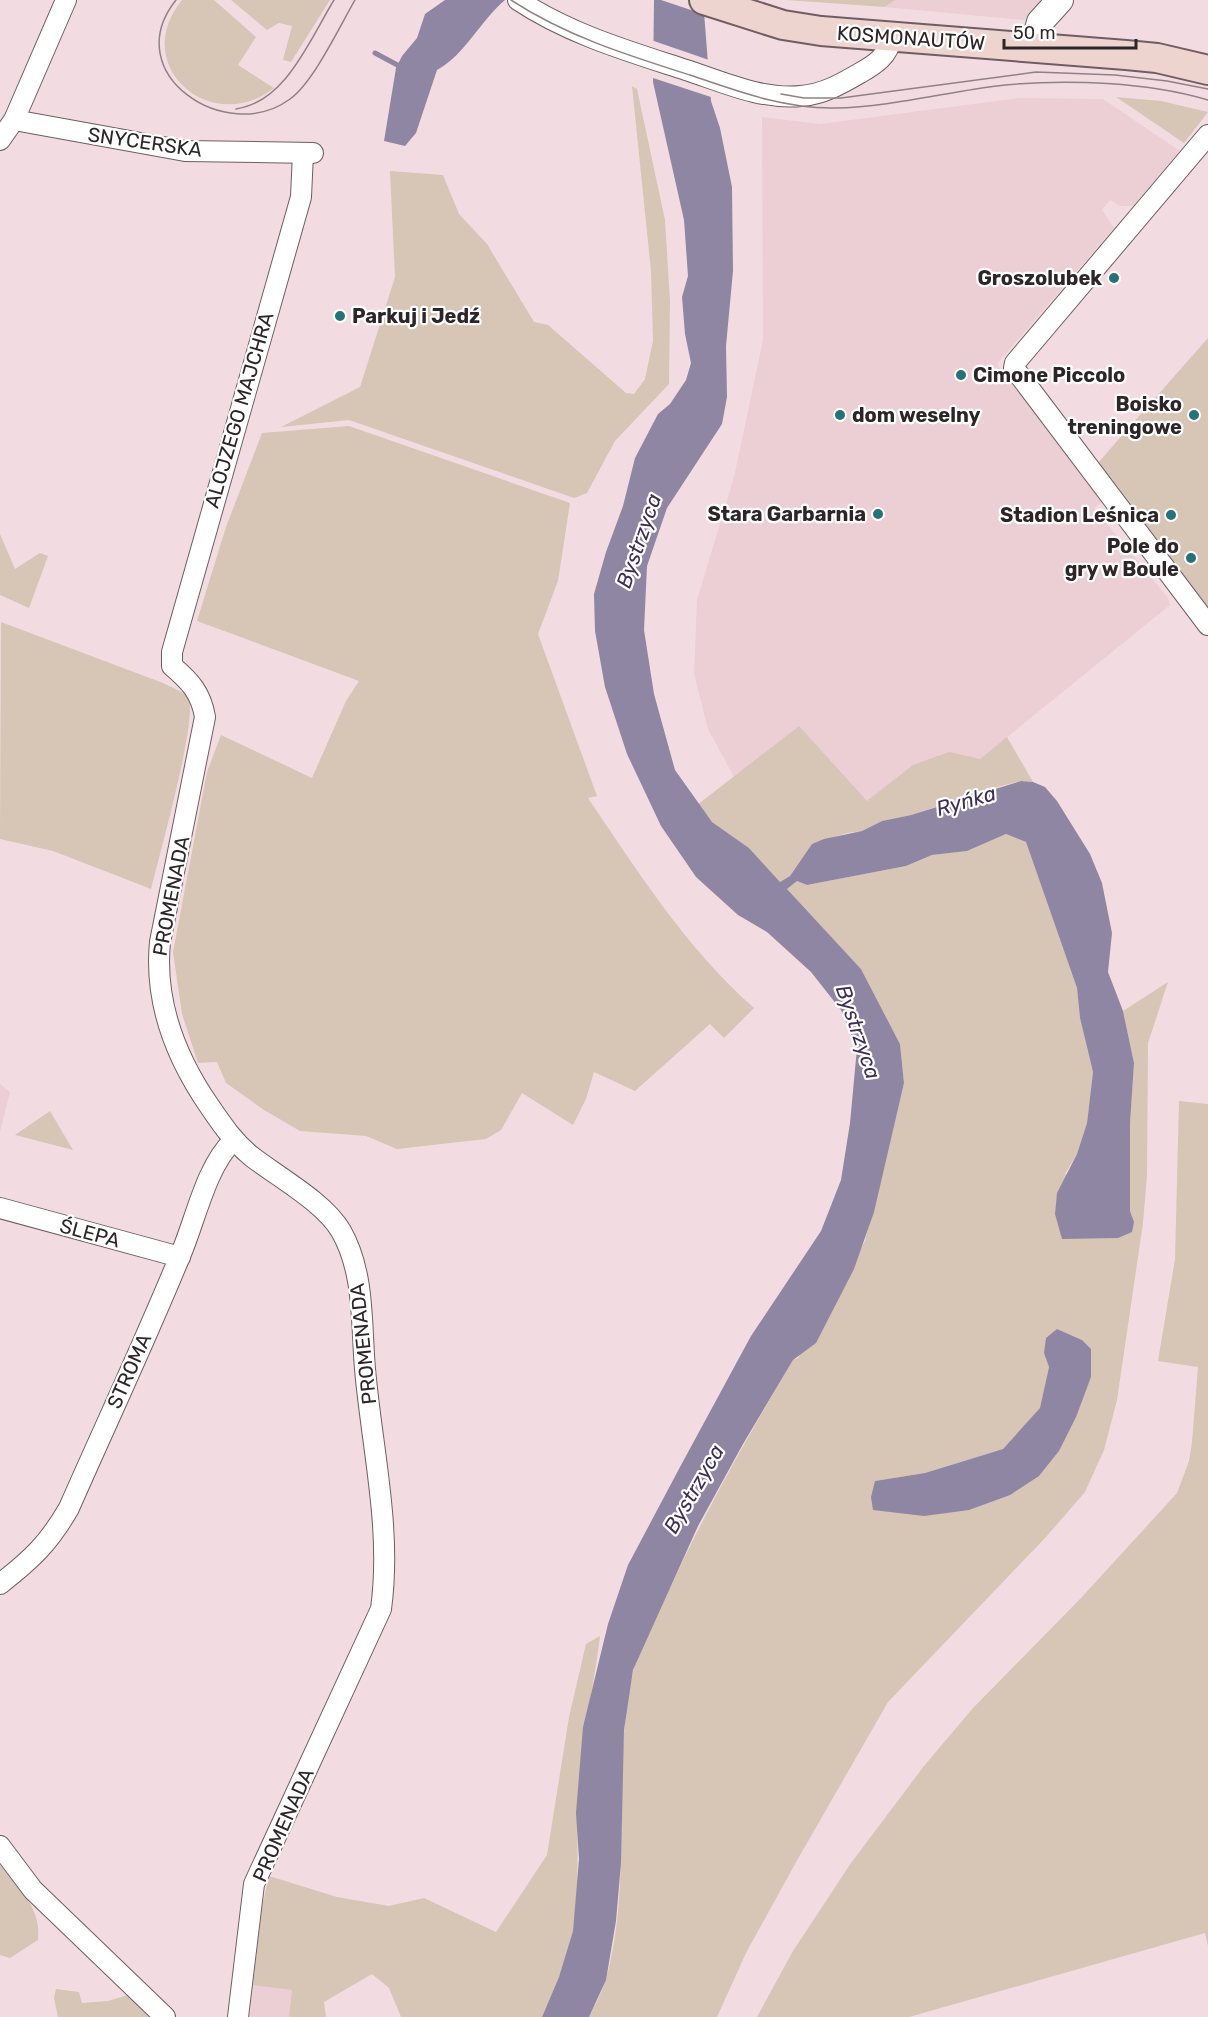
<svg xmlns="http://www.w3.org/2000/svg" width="1208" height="2017" viewBox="0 0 1208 2017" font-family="Rubik,sans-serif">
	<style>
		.built { fill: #ecced5 }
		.green { fill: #d7c5b5; fill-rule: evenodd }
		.water { fill: #8f86a3 }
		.pier { fill: #f3dce1 }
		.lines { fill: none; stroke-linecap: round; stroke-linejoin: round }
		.stream { stroke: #8f86a3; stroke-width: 5 }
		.minor-casing { stroke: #705d62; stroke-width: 22 }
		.tertiary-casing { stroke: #705d62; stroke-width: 28 }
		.secondary-casing { stroke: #705d62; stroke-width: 32 }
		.minor { stroke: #fff; stroke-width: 20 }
		.tertiary { stroke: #fff; stroke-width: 26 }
		.secondary { stroke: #edd4cf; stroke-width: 28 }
		.tram { stroke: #908184; stroke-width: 1.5 }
		.poi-dot { fill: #277179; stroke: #fff; stroke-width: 2 }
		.labels { text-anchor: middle; stroke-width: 4.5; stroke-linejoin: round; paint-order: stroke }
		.street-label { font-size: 20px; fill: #2d2527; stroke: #fff }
		.poi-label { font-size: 20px; font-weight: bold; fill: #2d2527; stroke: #fff; text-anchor: end }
		.water-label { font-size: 21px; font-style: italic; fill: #3d2e58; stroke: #fff }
	</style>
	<rect width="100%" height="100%" fill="#f3dce1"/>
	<g class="built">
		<path d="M895 0H1044L1024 20 885 7Z"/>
		<path d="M1020 98 1103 99 1180 151 1133 206H1120L1110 200 1102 210 1114 228 997 364 1104 500 1094 508 1168 598 1170 605 980 759 913 765 867 802 799 726 734 777 708 729 694 674 697 600 734 477 763 340 762 117 820 124Z"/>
		<path d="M0 1084 10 1092 0 1132Z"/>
		<path d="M253 1985 292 1990 289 2017H250Z"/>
	</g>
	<g class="green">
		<path d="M182 0H214L256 37 238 65 274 88C212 137 128 66 182 0Z"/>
		<path d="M231 0H330L291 62 283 60 292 26 279 23 267 30Z"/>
		<path d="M786 0H895L885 7Z"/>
		<path d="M632 86 637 89 665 220 670 301 669 384 615 441 587 493 574 498 349 420 281 427 360 387 395 277 390 171 443 175 459 214 487 244 534 322 548 325 626 393 634 394 645 379 653 341 651 271Z"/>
		<path d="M1116 97 1161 101 1208 112 1184 143Z"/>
		<path d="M1208 338V613L1097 464Z"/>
		<path d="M349 426 570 503 558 581 538 634 597 796 588 798C638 872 687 949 754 1008L724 1038 710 1024 635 1091 594 1072 586 1099 573 1125 522 1093 501 1130 486 1139 397 1149 366 1136 300 1131 264 1110 226 1083 217 1062 198 1063 182 1014 173 952 207 772 221 735 312 778 346 701 359 681 197 621 226 527 262 433Z"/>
		<path d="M0 534 15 569 40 553 48 556 29 608 0 595Z"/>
		<path d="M1 622 163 683C172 688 186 691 189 701 196 725 159 857 151 889L53 851 0 839Z"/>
		<path d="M799 726 867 801 913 765 949 752 980 759 1007 737 1033 782 1021 781 997 787 911 815 882 821 862 831 847 833 812 844 790 876 780 882 749 848 712 822 697 805Z"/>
		<path d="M1006 834 1026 842 1077 988 1080 1018 1093 1072 1087 1123 1077 1154 1065 1174 1134 1222 1130 1211V1124L1134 1063 1123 1011 1168 982 1148 1043 1147 1175 1143 1223 1117 1400 1104 1450 1085 1492 1046 1537 888 1702 795 1864 746 1953 717 2017H589C595 2005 602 1992 606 1979 634 1879 610 1772 633 1672 639 1645 656 1617 668 1592 705 1512 748 1436 793 1360L798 1358 865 1241 904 1083 900 1044 861 969 787 889 797 881 807 885 906 866 932 855 967 851ZM1057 1329 1082 1340 1091 1377 1059 1451 1039 1476 875 1481 925 1473 1003 1449 1040 1409 1049 1367 1045 1353Z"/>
		<path d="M1179 1101 1208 1104V1946L1205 1933 909 2017H757L793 1951 851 1863 924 1766 973 1708 1081 1598 1177 1493 1189 1461 1192 1442 1198 1367 1158 1361 1175 1259Z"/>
		<path d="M50 1111 70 1145 73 1150 15 1135Z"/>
		<path d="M600 1636C594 1685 583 1732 579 1781 575 1831 581 1881 573 1931 567 1961 554 1989 542 2017H401L389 1988 372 1974 324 2002 326 2017H289L292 1990 253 1985 262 1907 269 1876 337 1897 389 1906 424 1898 496 1932 547 1855 569 1717 586 1644Z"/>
		<path d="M0 1865C19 1888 42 1909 38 1940L10 1958 0 1955Z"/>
		<path d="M56 1989 79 1992 82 2003 108 2001 128 1995 150 2017H58L54 1998Z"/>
	</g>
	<g class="water">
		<path d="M445 0H505C480 21 465 55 437 70L416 133 405 146 384 141 396 68 402 56 417 38 425 14Z"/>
		<path d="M654 0H703L711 101 720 128 732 187 733 271 726 346 727 397 722 424 667 508 647 566 644 630 654 694 675 770 712 822 749 848 780 882 790 876 812 844 824 839 862 831 882 821 911 815 1021 781 1033 782 1045 787 1057 801 1090 854 1102 883 1112 933 1108 972 1123 1011 1134 1063 1130 1124V1211L1134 1222 1132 1232 1118 1238 1062 1239 1055 1214 1057 1193 1077 1154 1087 1123 1093 1072 1080 1018 1077 988 1026 842 1006 834 967 851 932 855 906 866 807 885 797 881 787 889 861 969 900 1044 904 1083 874 1212 854 1269 816 1343 793 1360 743 1444 698 1526 633 1670 624 1730 621 1863 616 1921 606 1980 589 2017H542L559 1977 573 1931 579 1859 576 1813 583 1727 608 1624 628 1565 680 1467 751 1336 821 1231 841 1180 850 1123 857 1048 841 1010 811 972 767 932 738 915 696 877 661 826 627 754 605 687 595 631 594 594 606 552 623 506 635 458 658 414 670 404 686 380 691 363 685 334 682 297 688 276 684 220 653 82Z"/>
		<path d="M1057 1329 1082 1340 1091 1349V1377L1076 1417 1059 1451 1039 1476 1010 1495 969 1510 924 1516 873 1510 871 1497 875 1481 925 1473 1003 1449 1040 1408 1049 1367 1044 1353 1046 1338Z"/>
	</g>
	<g class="pier">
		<path d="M661 0H706V15Z"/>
		<path d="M651 40 709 60 714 98 650 77Z"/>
	</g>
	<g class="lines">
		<path class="stream" d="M375 53 403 68"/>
		<defs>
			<g id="minor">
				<path d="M518 0C569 34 628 51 686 70 723 82 762 100 801 96 824 94 841 84 860 73 876 64 888 56 892 37"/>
				<path d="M14 120 185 151 313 153"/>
				<path d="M1208 135 1015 363 1014 368 1208 625"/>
				<path d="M0 140 14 120 66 0"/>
				<path d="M0 1208 180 1257"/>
				<path d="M0 1584C32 1559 49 1543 69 1508 106 1424 145 1341 180 1256 195 1222 206 1166 233 1141"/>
				<path d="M0 1846 33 1890 165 2017"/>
				<path d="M238 2017 254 1884 381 1609C392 1529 372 1449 365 1369 361 1324 365 1273 341 1231 324 1202 278 1177 251 1156 234 1142 223 1126 210 1107 176 1058 154 1003 160 942L205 717C201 693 190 681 172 666V652L301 197 303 153"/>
			</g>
			<path id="tertiary" d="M1033 48 1040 22 1060 0"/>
			<path id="secondary" d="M704 0 783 25 821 31 1126 55 1157 58 1208 70"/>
		</defs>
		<use href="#minor" class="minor-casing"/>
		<use href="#tertiary" class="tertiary-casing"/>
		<use href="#secondary" class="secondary-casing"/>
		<use href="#minor" class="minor"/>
		<use href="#tertiary" class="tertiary"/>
		<use href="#secondary" class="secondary"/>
		<g class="tram">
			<path d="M176 0C117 74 227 146 290 99 313 83 340 26 355 0"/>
			<path d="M511 0C566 36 627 55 690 75 737 91 784 109 835 108 892 107 949 91 1005 85 1068 79 1148 82 1208 100"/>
			<path d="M781 94 804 98H841L1036 72 1115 75 1167 81 1208 89"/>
			<path d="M236 109C286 102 310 39 334 0"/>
		</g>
	</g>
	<g class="poi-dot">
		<circle cx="1114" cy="278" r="6"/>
		<circle cx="340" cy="316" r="6"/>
		<circle cx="961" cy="375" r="6"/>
		<circle cx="840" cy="415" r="6"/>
		<circle cx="1194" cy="415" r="6"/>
		<circle cx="878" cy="514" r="6"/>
		<circle cx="1171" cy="515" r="6"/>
		<circle cx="1191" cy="558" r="6"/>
	</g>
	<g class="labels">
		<g class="street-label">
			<text transform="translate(911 38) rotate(4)" y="7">KOSMONAUTÓW</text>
			<text transform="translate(145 142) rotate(8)" y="7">SNYCERSKA</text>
			<text transform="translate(239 410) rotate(-74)" y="7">ALOJZEGO MAJCHRA</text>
			<text transform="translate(171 896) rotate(-79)" y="7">PROMENADA</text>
			<text transform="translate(90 1233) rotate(15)" y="7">ŚLEPA</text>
			<text transform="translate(363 1344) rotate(-96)" y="7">PROMENADA</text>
			<text transform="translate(129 1371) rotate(-66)" y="7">STROMA</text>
			<text transform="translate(283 1825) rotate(-66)" y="7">PROMENADA</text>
		</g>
		<g class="poi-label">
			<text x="1102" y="285">Groszolubek</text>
			<text x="352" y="323" text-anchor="start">Parkuj i Jedź</text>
			<text x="973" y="382" text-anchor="start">Cimone Piccolo</text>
			<text x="1182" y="411">Boisko<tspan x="1182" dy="23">treningowe</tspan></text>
			<text x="852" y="422" text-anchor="start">dom weselny</text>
			<text x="866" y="521">Stara Garbarnia</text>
			<text x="1159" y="522">Stadion Leśnica</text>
			<text x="1179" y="553">Pole do<tspan x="1179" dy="23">gry w Boule</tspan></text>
		</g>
		<g class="water-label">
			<text transform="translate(639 541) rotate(-71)" y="7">Bystrzyca</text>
			<text transform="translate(966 801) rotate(-16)" y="7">Ryńka</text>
			<text transform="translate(858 1032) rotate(71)" y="7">Bystrzyca</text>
			<text transform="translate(694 1489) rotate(-60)" y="7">Bystrzyca</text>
		</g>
	</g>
	<path d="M1004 39v9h132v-9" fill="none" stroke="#2d2527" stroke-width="3"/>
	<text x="1013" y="39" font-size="18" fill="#2d2527" stroke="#ffffff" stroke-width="4.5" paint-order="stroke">50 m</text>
</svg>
